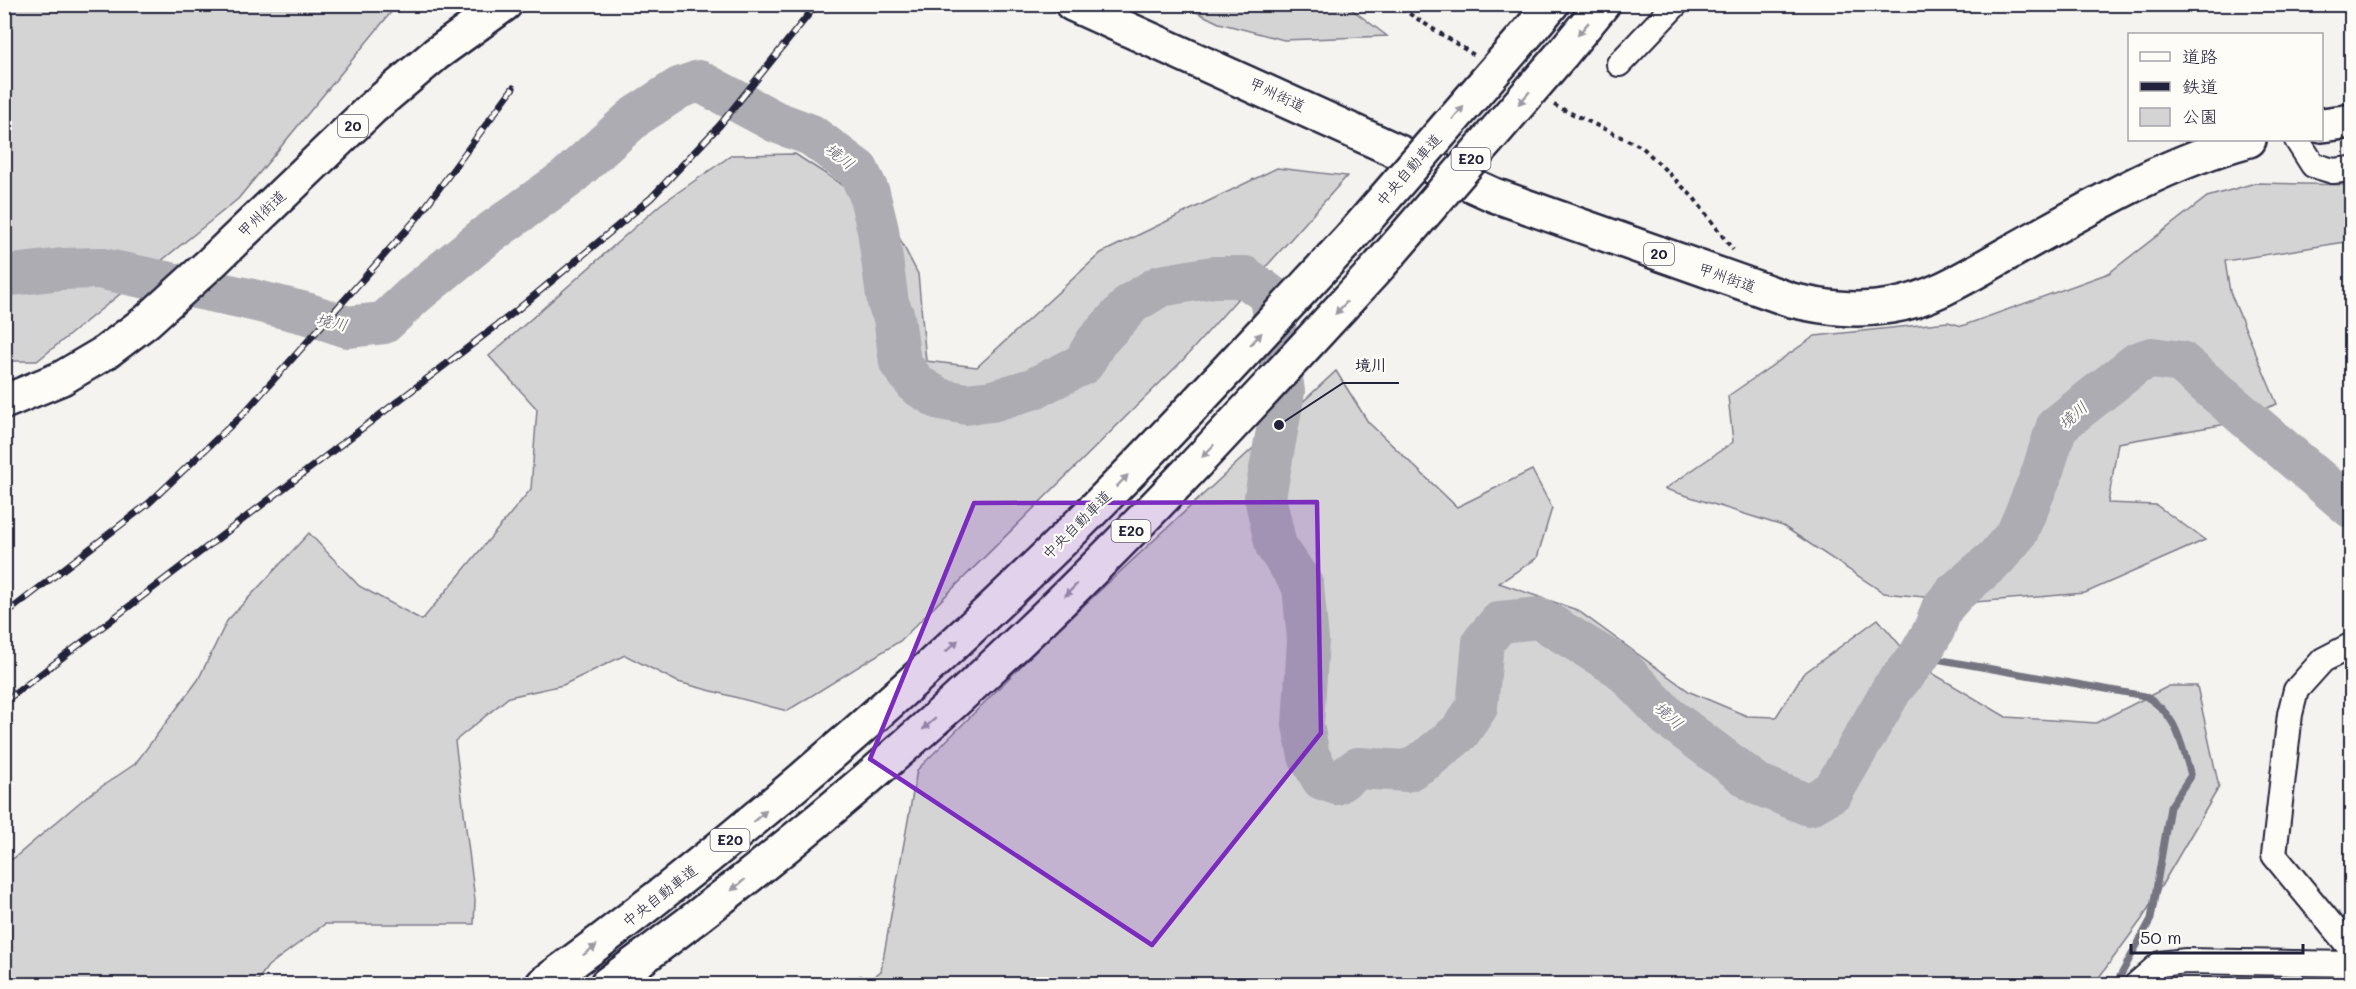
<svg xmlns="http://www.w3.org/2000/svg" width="2356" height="989" viewBox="0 0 2356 989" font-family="Mali,'Klee One',sans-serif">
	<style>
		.green { fill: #d5d4d5; stroke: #7c7b88; stroke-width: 1.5 }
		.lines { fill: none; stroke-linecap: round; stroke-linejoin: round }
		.stream { stroke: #757582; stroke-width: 7 }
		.river { stroke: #acacb2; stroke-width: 42 }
		.minor-casing { stroke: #22223b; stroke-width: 28 }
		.trunk-casing { stroke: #22223b; stroke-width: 38 }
		.motorway-casing { stroke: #22223b; stroke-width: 38 }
		.path { stroke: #22223b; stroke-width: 4; stroke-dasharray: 4.5 4.5; stroke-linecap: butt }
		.minor { stroke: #fdfcf7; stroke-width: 24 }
		.trunk { stroke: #fdfcf7; stroke-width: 33 }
		.motorway { stroke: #fdfcf7; stroke-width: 33 }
		.rail-casing { stroke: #22223b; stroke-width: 7 }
		.rail { stroke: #fdfcf7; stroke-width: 4.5; stroke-dasharray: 14; stroke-linecap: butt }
		.motorway-bridge-casing { stroke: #22223b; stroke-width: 38; stroke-linecap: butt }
		.motorway-bridge { stroke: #fdfcf7; stroke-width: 33 }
		.oneway { fill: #9a9aa2 }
		.marked { fill: #7b2cbf; fill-opacity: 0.2; stroke: #7b2cbf; stroke-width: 4.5; stroke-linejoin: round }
		.labels { text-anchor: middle; stroke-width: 4.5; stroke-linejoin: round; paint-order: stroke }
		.shield { fill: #fdfcf7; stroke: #646373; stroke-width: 1.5 }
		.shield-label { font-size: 14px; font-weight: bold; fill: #22223b }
		.street-label { font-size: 15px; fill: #22223b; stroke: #fdfcf7 }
		.water-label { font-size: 16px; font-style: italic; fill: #59596b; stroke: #fdfcf7 }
		.leader { fill: none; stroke: #22223b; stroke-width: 2 }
		.callout-dot { fill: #22223b; stroke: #fdfcf7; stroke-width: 2 }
		.callout-label { font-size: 16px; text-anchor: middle; font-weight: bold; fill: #22223b; stroke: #fdfcf7; stroke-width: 4.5; stroke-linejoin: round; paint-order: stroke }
	</style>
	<rect width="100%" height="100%" fill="#f4f3ef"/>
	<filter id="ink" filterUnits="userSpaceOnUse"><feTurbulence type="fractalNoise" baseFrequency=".0167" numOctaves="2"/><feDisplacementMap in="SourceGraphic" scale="12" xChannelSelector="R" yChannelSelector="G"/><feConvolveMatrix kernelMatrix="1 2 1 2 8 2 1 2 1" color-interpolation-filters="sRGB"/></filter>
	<g filter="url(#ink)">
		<g class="green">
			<path d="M223 4 235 11 248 4 397 5 238 199 37 361H5V5Z"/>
			<path d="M1182 5H1346L1387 36 1284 40 1219 23Z"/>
			<path d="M795 154 887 214 918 274 926 361 977 367 1101 253 1277 168 1347 176 1182 361 900 641 787 711 678 682 625 655 563 685 509 697 455 741 475 900 474 924H325L268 966 255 984H5V862L14 858 86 797 135 764 198 680 227 621 309 533 359 586 422 620 531 489 537 409 489 356 661 204 732 155Z"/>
			<path d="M2255 183 2351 185V241L2225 261 2230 292 2277 404 2221 425 2118 443 2108 503 2156 505 2205 540 2085 593 1975 602 1884 593 1783 526 1665 489 1733 442 1728 396 1815 336 1948 322 1962 326 2109 273 2207 197Z"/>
			<path d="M1336 371 1368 422 1457 507 1532 470 1552 508 1537 558 1499 583 1577 610 1690 692 1747 716 1776 717 1803 674 1878 619 1915 663 2006 717 2096 723 2169 686H2197L2219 787 2142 919 2094 984H864L881 971 917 770 1052 635Z"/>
		</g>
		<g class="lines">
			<path class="stream" d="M1919 656 2145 696C2178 715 2180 741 2191 775L2170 807 2151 919 2116 984"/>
			<path class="river" d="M4 276 62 269 98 268 244 298 309 314 347 327 384 323 415 294 486 236 566 179 636 116 679 88 699 81 776 122 811 135 858 170 869 193 878 230 888 303 894 317 900 363 917 385 940 399 966 404 992 401 1032 389 1083 364 1096 342 1132 303 1160 286 1213 277H1245L1271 296 1284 392 1265 497 1276 546 1303 586 1308 640 1303 725 1309 756 1322 779 1336 784 1358 768 1407 771 1427 759 1460 732 1477 707 1483 642 1500 622 1539 618 1621 668 1668 717 1757 784 1809 805 1833 791 1892 689 1919 656 1934 630 1942 608 1955 593 1996 558 2017 533 2041 476 2057 426 2137 363 2152 358 2181 362 2352 508"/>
			<defs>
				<g id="minor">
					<path d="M1619 64 1676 4"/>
					<path d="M2297 140 2313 165 2333 171 2352 169"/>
					<path d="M2352 645 2323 660 2296 690 2290 714 2274 855 2352 950"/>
					<path d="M2137 984 2160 964 2186 961 2352 964"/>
				</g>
				<g id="trunk">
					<path d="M1072 4 1494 195 1791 300C1825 308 1856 312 1891 306 1934 299 1976 271 2014 250 2091 207 2164 163 2249 140"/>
					<path d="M2322 125 2352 121"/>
					<path d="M4 402 62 378 106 352 147 321 212 262 371 109 436 54 505 4"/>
				</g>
				<g id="motorway">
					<path d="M1531 29 1552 4"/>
					<path d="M1562 54 1603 4"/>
					<path d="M543 984C728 849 901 699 1065 538 1163 441 1257 338 1351 237"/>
					<path d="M607 984C753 878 893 762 1024 637 1148 519 1264 391 1380 265"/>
				</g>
			</defs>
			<use href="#minor" class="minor-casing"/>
			<use href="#trunk" class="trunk-casing"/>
			<use href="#motorway" class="motorway-casing"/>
			<g class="path">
				<path d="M1394 4 1474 55"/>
				<path d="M1554 105 1642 147 1694 198 1733 250"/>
				<path d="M841 984 861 977 867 984"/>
			</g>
			<use href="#minor" class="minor"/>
			<use href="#trunk" class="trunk"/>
			<use href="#motorway" class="motorway"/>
			<defs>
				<g id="rail">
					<path d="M4 615 149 503 245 412 418 217 513 88"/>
					<path d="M4 702 517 310 651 198 720 125 817 4"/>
				</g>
			</defs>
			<use href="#rail" class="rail-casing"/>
			<use href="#rail" class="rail"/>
			<defs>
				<g id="motorway-bridge">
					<path d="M1351 237 1531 29"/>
					<path d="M1380 265 1562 54"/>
				</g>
			</defs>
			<use href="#motorway-bridge" class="motorway-bridge-casing"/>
			<use href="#motorway-bridge" class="motorway-bridge"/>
		</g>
		<defs><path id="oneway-solid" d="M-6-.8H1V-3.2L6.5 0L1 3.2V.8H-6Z" transform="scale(1.5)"/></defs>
		<g class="oneway">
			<use href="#oneway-solid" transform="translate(1583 29) rotate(130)"/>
			<use href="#oneway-solid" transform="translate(1524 98) rotate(131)"/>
			<use href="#oneway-solid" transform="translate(1458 113) rotate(-49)"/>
			<use href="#oneway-solid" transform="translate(1341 308) rotate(133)"/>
			<use href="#oneway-solid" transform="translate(1256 339) rotate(-47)"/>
			<use href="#oneway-solid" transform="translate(1208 451) rotate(134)"/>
			<use href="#oneway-solid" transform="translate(1122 481) rotate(-46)"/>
			<use href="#oneway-solid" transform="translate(1071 590) rotate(135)"/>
			<use href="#oneway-solid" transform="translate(952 646) rotate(-43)"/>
			<use href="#oneway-solid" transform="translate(929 724) rotate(139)"/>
			<use href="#oneway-solid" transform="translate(760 816) rotate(-40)"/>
			<use href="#oneway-solid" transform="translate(738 885) rotate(141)"/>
			<use href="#oneway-solid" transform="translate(590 950) rotate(-37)"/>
		</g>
	</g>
	<path class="marked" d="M1317 502 1321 733 1152 945 870 759 974 503Z"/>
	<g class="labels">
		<g class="shield">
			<rect x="338" y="115" width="30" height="22" rx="4.5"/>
			<rect x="1451.5" y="148" width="39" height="22" rx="4.5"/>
			<rect x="1644" y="243" width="30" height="22" rx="4.5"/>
			<rect x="1111.5" y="520" width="39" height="22" rx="4.5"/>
			<rect x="710.5" y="829" width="39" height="22" rx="4.5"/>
		</g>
		<g class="shield-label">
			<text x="353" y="131">20</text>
			<text x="1471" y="164">E20</text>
			<text x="1659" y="259">20</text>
			<text x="1131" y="536">E20</text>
			<text x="730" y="845">E20</text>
		</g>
		<g class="street-label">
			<text transform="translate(1277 95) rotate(25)" y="5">甲州街道</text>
			<text transform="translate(1409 170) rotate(-49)" y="5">中央自動車道</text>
			<text transform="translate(262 214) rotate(-44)" y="5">甲州街道</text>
			<text transform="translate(1727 278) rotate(19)" y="5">甲州街道</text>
			<text transform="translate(1077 525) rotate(-45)" y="5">中央自動車道</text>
			<text transform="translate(660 896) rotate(-38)" y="5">中央自動車道</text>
		</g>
		<g class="water-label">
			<text transform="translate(840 156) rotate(38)" y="6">境川</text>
			<text transform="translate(332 322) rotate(12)" y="6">境川</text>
			<text transform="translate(2073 415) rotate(-42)" y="6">境川</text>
			<text transform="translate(1669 715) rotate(42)" y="6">境川</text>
		</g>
	</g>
	<path class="leader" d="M1279 425L1343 383H1399"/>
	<circle class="callout-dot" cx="1279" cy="425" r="6"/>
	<g class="callout-label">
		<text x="1371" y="371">境川</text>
	</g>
	<rect width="2356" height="989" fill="none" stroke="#fdfcf7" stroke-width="24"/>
	<rect x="12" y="12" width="2332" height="965" fill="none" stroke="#22223b" stroke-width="2" filter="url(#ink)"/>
	<rect x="2128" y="33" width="195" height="108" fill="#fdfcf7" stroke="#a5a5ac" stroke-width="1.5"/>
	<rect x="2140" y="52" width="30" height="9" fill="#fdfcf7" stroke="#a5a5ac" stroke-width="1.5"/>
	<text x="2182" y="63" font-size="18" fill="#22223b">道路</text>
	<rect x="2140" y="82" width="30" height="9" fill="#22223b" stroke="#a5a5ac" stroke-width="1.5"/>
	<text x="2182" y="93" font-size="18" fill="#22223b">鉄道</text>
	<rect x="2140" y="108" width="30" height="18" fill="#d5d4d5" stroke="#a5a5ac" stroke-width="1.5"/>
	<text x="2182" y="123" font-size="18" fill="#22223b">公園</text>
	<path d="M2131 944v9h172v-9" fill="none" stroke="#22223b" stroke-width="3"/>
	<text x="2140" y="944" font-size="18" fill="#22223b" stroke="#fdfcf7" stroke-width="4.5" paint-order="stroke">50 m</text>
</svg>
